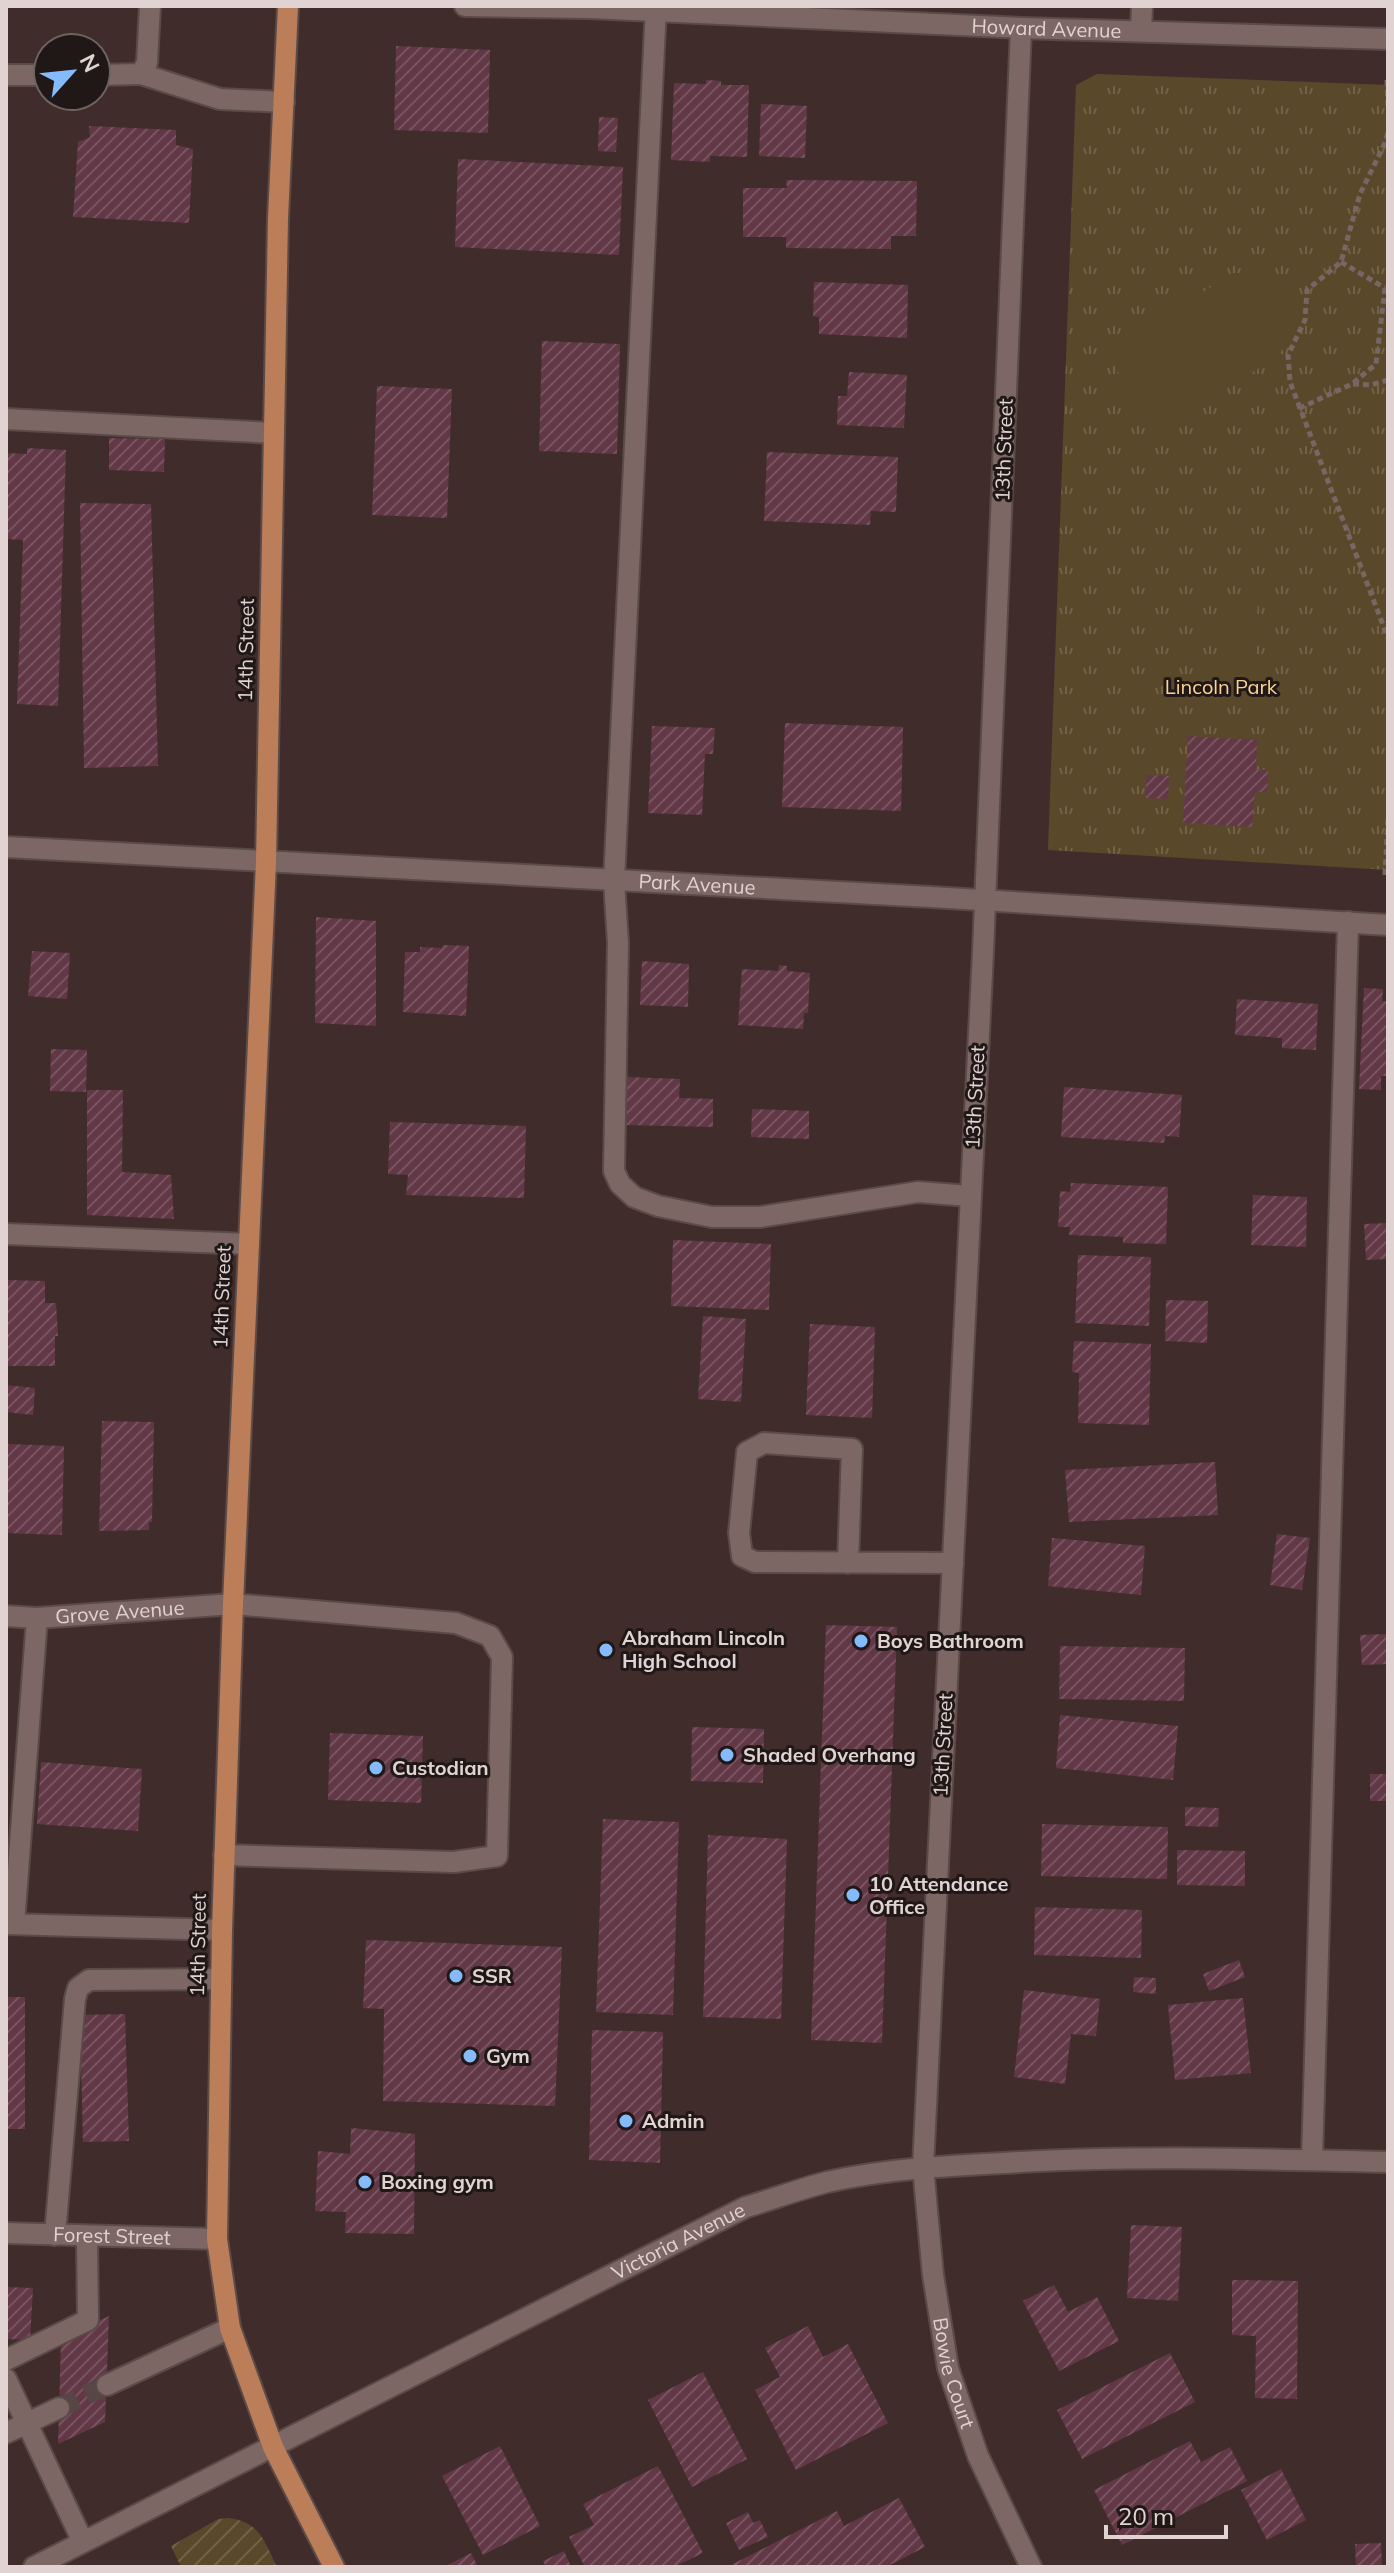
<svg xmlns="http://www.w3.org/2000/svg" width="1394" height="2573" viewBox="0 0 1394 2573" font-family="Mulish,sans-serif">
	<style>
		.park { fill: url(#park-tufts) }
		.garden { fill: url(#garden-furrows) }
		.pitch { fill: #5a482a }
		.building { fill: url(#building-hatch) }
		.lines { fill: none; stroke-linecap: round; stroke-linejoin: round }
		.minor-tunnel { stroke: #584644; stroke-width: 20; stroke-dasharray: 20 10; stroke-linecap: butt }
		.minor-casing { stroke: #5a4a48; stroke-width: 24 }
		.major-casing { stroke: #5a4a48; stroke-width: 24 }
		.path { stroke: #776664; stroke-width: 5; stroke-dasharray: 6 4; stroke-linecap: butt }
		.minor { stroke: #7d6764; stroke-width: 20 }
		.major { stroke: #bc7d59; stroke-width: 20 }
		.poi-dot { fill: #85bbfb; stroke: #201817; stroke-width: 3 }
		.labels { text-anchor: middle; stroke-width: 6; stroke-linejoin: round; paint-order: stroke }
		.street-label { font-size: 20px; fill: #e0d3d1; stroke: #201817 }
		.park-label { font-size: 20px; fill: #fed392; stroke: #201817 }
		.poi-label { font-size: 20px; font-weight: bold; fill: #e0d3d1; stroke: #201817; text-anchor: start }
	</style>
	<defs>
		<pattern id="park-tufts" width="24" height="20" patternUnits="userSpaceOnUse" patternTransform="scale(2)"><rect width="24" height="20" fill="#5a482a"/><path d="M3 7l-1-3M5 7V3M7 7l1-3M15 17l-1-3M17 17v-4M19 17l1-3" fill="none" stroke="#716248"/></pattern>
		<pattern id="garden-furrows" width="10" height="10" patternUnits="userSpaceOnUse" patternTransform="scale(2)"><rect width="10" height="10" fill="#5a482a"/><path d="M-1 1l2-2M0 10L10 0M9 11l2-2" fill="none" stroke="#716248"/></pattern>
		<pattern id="building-hatch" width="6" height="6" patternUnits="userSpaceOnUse" patternTransform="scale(2)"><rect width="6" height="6" fill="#623746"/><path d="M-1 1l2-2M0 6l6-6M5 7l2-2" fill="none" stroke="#785360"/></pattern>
	</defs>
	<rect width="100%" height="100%" fill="#402d2b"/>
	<path class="park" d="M1097 74 1388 85V870L1048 850 1076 85Z"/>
	<path class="garden" d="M229 2518C260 2522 264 2541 277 2567H181L171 2546 218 2519Z"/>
	<g class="pitch">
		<path d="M1232 273C1253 273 1275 275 1286 296 1311 342 1273 359 1239 380 1221 390 1203 401 1185 412 1165 417 1150 417 1135 402 1092 359 1140 331 1174 310 1194 298 1213 286 1232 273Z"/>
		<path d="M1219 596 1258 597 1254 687 1216 686Z"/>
	</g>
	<g class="building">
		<path d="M396 46 490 50 488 133 394 130Z"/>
		<path d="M706 80 721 81V85H749L747 157 710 156V162L671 160 674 83 706 84Z"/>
		<path d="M761 104 807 106 805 158 759 156Z"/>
		<path d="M599 117 618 118 616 152 598 151Z"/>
		<path d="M89 126 176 130V145L193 149 189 223 73 217 78 142 90 137Z"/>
		<path d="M458 159 623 167 619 255 455 247Z"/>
		<path d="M786 180 917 181 916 236H891V249L786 248V237H743V188H787Z"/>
		<path d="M814 282 908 285 907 338 819 334V317L813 316Z"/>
		<path d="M542 341 620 344 617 454 539 451Z"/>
		<path d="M849 372 907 375 904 428 837 425 838 396H847Z"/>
		<path d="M377 386 452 389 447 518 372 515Z"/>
		<path d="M109 438 165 439 164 472 109 470Z"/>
		<path d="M27 448 66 450 58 706 17 704 23 540 6 539V453L27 454Z"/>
		<path d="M767 452 898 457 896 512 871 511 870 525 764 521Z"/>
		<path d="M80 503 151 504 158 766 84 768Z"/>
		<path d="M785 723 903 727 901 811 782 807Z"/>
		<path d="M652 726 715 728 713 754H705L702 815 648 813Z"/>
		<path d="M1188 736 1257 740 1256 769 1268 770 1267 792H1255L1252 827 1183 823Z"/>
		<path d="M1146 775 1169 776 1168 799 1146 798Z"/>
		<path d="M316 917 376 921V1026L315 1023Z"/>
		<path d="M443 945 469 946 466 1016 403 1012 405 952H420V947L442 948Z"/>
		<path d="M32 951 70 953 67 999 28 996Z"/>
		<path d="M642 961 689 964 688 1007 640 1005Z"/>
		<path d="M779 965 787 966V971L810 973 808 1013H804L803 1029 738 1025 742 969 778 971Z"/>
		<path d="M1364 988 1383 989 1382 1001H1388V1076H1381V1090L1359 1089Z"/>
		<path d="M1237 999 1318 1004 1316 1050 1282 1048V1038L1235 1035Z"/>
		<path d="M51 1049 87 1050 86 1092 50 1091Z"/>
		<path d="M627 1077 680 1079 679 1098 713 1099V1127L626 1125Z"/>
		<path d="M1064 1087 1182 1095 1179 1137 1165 1136 1164 1143 1061 1137Z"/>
		<path d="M87 1090H123L122 1172 171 1175 174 1219 87 1215Z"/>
		<path d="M752 1109 809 1111V1139L751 1137Z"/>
		<path d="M390 1122 526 1126 524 1198 406 1195 408 1175 388 1174Z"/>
		<path d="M1071 1183 1168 1187 1166 1244 1123 1243V1237L1069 1235 1070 1227H1058L1060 1191 1070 1192Z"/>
		<path d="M1253 1195 1307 1197 1306 1247 1251 1245Z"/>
		<path d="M1388 1223V1259L1366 1260 1364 1224Z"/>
		<path d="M673 1240 771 1244 769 1310 671 1306Z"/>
		<path d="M1078 1255 1151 1257 1149 1326 1075 1323Z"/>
		<path d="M6 1280 45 1281V1303H56L58 1336H55V1366H6Z"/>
		<path d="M1166 1300 1208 1301 1207 1343 1165 1341Z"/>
		<path d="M703 1316 746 1319 741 1402 698 1399Z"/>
		<path d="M810 1324 875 1327 872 1418 806 1415Z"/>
		<path d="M1074 1341 1151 1344 1149 1425 1078 1423 1079 1373 1072 1372Z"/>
		<path d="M6 1385 35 1388 33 1415 6 1412Z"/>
		<path d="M102 1421 154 1422 152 1522H149V1530L99 1531Z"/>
		<path d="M6 1444 64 1446 62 1535 6 1533Z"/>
		<path d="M1215 1462 1218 1515 1069 1522 1065 1470Z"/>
		<path d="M1277 1534 1310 1538 1302 1590 1270 1585Z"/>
		<path d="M1052 1538 1145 1546 1141 1595 1048 1586Z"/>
		<path d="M826 1625 897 1627 882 2043 811 2040Z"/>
		<path d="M1388 1634V1664L1362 1665 1360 1635Z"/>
		<path d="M1060 1646 1185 1648 1184 1701 1059 1699Z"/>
		<path d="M1060 1715 1178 1726 1173 1780 1056 1768Z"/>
		<path d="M692 1727 764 1729 763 1783 691 1781Z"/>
		<path d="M330 1733 423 1736 421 1803 328 1800Z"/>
		<path d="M41 1762 142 1769 138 1831 37 1824Z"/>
		<rect x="1370" y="1774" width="18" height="27"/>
		<path d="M1185 1807 1219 1808 1218 1827 1185 1826Z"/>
		<path d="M603 1819 679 1822 673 2015 596 2012Z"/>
		<path d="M1042 1824 1168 1827 1167 1879 1041 1876Z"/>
		<path d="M708 1835 787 1839 781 2019 703 2017Z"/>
		<path d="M1177 1850 1245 1851V1886L1177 1885Z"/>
		<path d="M1035 1907 1142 1910 1141 1958 1034 1955Z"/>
		<path d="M366 1940 562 1947 555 2106 383 2101 384 2009 363 2008Z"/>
		<path d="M1239 1960 1245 1977 1209 1991 1203 1974Z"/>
		<path d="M1134 1977 1156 1978V1994L1133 1992Z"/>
		<path d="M1024 1990 1100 1999 1096 2036 1071 2034 1065 2084 1014 2077Z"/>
		<rect x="6" y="1997" width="19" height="132"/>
		<path d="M1243 1998 1251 2073 1175 2080 1168 2005Z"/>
		<path d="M125 2014 129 2141 83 2142 80 2015Z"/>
		<path d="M592 2030 663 2032 660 2163 589 2160Z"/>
		<path d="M351 2128 415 2134 414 2234 345 2233 346 2212 315 2211 318 2151 350 2154Z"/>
		<path d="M1131 2225 1182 2227 1178 2301 1127 2298Z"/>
		<path d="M1232 2280 1298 2281 1297 2399 1255 2398 1256 2336 1232 2335Z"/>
		<path d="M1054 2285 1068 2312 1097 2297 1119 2341 1059 2371 1023 2301Z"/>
		<path d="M6 2287 33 2288 30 2340 6 2339Z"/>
		<path d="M109 2316 105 2422 58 2444 61 2339Z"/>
		<path d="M808 2326 823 2357 848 2344 888 2423 796 2470 755 2390 780 2377 765 2348Z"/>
		<path d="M1170 2353 1195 2402 1082 2459 1057 2410Z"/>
		<path d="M703 2372 747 2459 692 2487 648 2400Z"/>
		<path d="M1190 2441 1201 2462 1230 2447 1247 2481 1122 2545 1094 2490Z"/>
		<path d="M500 2446 540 2526 483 2555 442 2476Z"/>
		<path d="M658 2466 703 2553 674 2567H585L569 2537 594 2525 583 2504Z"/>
		<path d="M1281 2469 1306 2520 1267 2540 1241 2490Z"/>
		<path d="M899 2498 925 2547 886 2567H727L837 2511 844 2526Z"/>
		<path d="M748 2512 753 2523 760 2520 768 2537 739 2550 726 2523Z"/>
		<path d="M1381 2543 1382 2567H1356L1355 2544Z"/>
		<path d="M564 2551 571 2567H546L543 2561Z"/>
		<path d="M471 2553 478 2567H444Z"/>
	</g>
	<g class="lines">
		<path class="minor-tunnel" d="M59 2408 107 2385"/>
		<defs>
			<g id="minor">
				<path id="s1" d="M465 6 590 8 1021 28 1388 39"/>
				<path d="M656 6 614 881 618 943 614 1171 620 1184 634 1197 658 1206 712 1217H760L918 1192 970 1196"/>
				<path id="s2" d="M1021 28 983 952 923 2167 933 2275 948 2368 978 2456 1031 2567"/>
				<path d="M1141 31 1142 6"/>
				<path d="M141 74 220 99 284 102"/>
				<path d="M6 75H48"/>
				<path d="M96 75 141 74 147 63 150 6"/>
				<path d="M6 419 274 433"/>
				<path id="s3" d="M6 847 931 897 1388 925"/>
				<path d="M6 1234 248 1244"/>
				<path d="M848 1563 852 1449 764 1443 747 1452 739 1533 742 1556 755 1562 953 1563"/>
				<path id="s4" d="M6 1616 37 1618 233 1604 456 1623 490 1636 502 1657 497 1856 454 1862 224 1855"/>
				<path d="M6 1924 222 1930"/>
				<path d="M14 1924 37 1618"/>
				<path d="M1312 2160 1348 922"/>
				<path id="s5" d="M6 2233 217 2239"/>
				<path d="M55 2235 75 1999 78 1988 89 1980 221 1979"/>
				<path d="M6 2360 88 2320 87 2236"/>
				<path d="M6 2379 83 2542"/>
				<path d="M107 2385 230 2328"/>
				<path d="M6 2433 59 2408"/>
				<path id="s6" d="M34 2567 746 2207C773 2199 800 2189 827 2182 885 2169 944 2166 1003 2163 1132 2155 1259 2159 1388 2162"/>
			</g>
			<path id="major" d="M288 6 278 218 266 862 233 1604 222 1930 217 2239 230 2328 273 2447 334 2567"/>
		</defs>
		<use href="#minor" class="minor-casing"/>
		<use href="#major" class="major-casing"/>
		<g class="path">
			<path d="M1387 80 1388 107"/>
			<path d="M1341 262 1385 288"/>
			<path d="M1385 288 1376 364 1352 384 1300 408 1388 638"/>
			<path d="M1353 384 1371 385 1388 380"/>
			<path d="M1300 408 1290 382 1288 355 1305 320 1307 290 1341 262 1360 194 1386 141 1388 130"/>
			<path d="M1385 875 1388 818"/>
		</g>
		<use href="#minor" class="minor"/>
		<use href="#major" class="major"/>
	</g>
	<g class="poi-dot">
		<circle cx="861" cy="1641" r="8"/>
		<circle cx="606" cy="1650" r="8"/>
		<circle cx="727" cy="1755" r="8"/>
		<circle cx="376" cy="1768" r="8"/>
		<circle cx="853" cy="1895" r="8"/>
		<circle cx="456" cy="1976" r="8"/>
		<circle cx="470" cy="2056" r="8"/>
		<circle cx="626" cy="2121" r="8"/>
		<circle cx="365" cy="2182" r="8"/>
	</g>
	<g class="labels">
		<g class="street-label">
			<text dy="7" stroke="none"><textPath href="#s1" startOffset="582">Howard Avenue</textPath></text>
			<text transform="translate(1004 450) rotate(-88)" y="7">13th Street</text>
			<text transform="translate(246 650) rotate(-89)" y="7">14th Street</text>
			<text dy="7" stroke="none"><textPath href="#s3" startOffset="692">Park Avenue</textPath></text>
			<text transform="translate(975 1097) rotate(-87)" y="7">13th Street</text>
			<text transform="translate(222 1297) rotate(-88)" y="7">14th Street</text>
			<text dy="7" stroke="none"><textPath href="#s4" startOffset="114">Grove Avenue</textPath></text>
			<text transform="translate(943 1745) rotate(-87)" y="7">13th Street</text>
			<text transform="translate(198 1945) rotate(-89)" y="7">14th Street</text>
			<text dy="7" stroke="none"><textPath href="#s5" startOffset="106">Forest Street</textPath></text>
			<text dy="7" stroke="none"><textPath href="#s6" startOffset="722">Victoria Avenue</textPath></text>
			<text dy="7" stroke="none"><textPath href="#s2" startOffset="2350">Bowie Court</textPath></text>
		</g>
		<g class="park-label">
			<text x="1221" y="694">Lincoln Park</text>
		</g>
		<g class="poi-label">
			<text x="622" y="1645">Abraham Lincoln<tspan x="622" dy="23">High School</tspan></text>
			<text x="877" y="1648">Boys Bathroom</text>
			<text x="743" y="1762">Shaded Overhang</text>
			<text x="392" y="1775">Custodian</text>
			<text x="869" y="1891">10 Attendance<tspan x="869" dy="23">Office</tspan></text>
			<text x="472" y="1983">SSR</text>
			<text x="486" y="2063">Gym</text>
			<text x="642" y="2128">Admin</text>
			<text x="381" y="2189">Boxing gym</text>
		</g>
	</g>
	<rect width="1394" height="2573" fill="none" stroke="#e0d3d1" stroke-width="16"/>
	<g transform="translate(72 72) rotate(63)"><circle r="38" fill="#201817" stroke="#6d6361" stroke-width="2"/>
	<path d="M0-6L14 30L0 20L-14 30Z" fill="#85bbfb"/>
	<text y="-12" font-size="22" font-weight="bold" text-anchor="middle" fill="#e0d3d1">N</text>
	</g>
	<path d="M1106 2525v12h120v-12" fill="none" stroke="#e0d3d1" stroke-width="4"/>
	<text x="1118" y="2525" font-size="24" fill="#e0d3d1" stroke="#201817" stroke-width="6" paint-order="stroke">20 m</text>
</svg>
